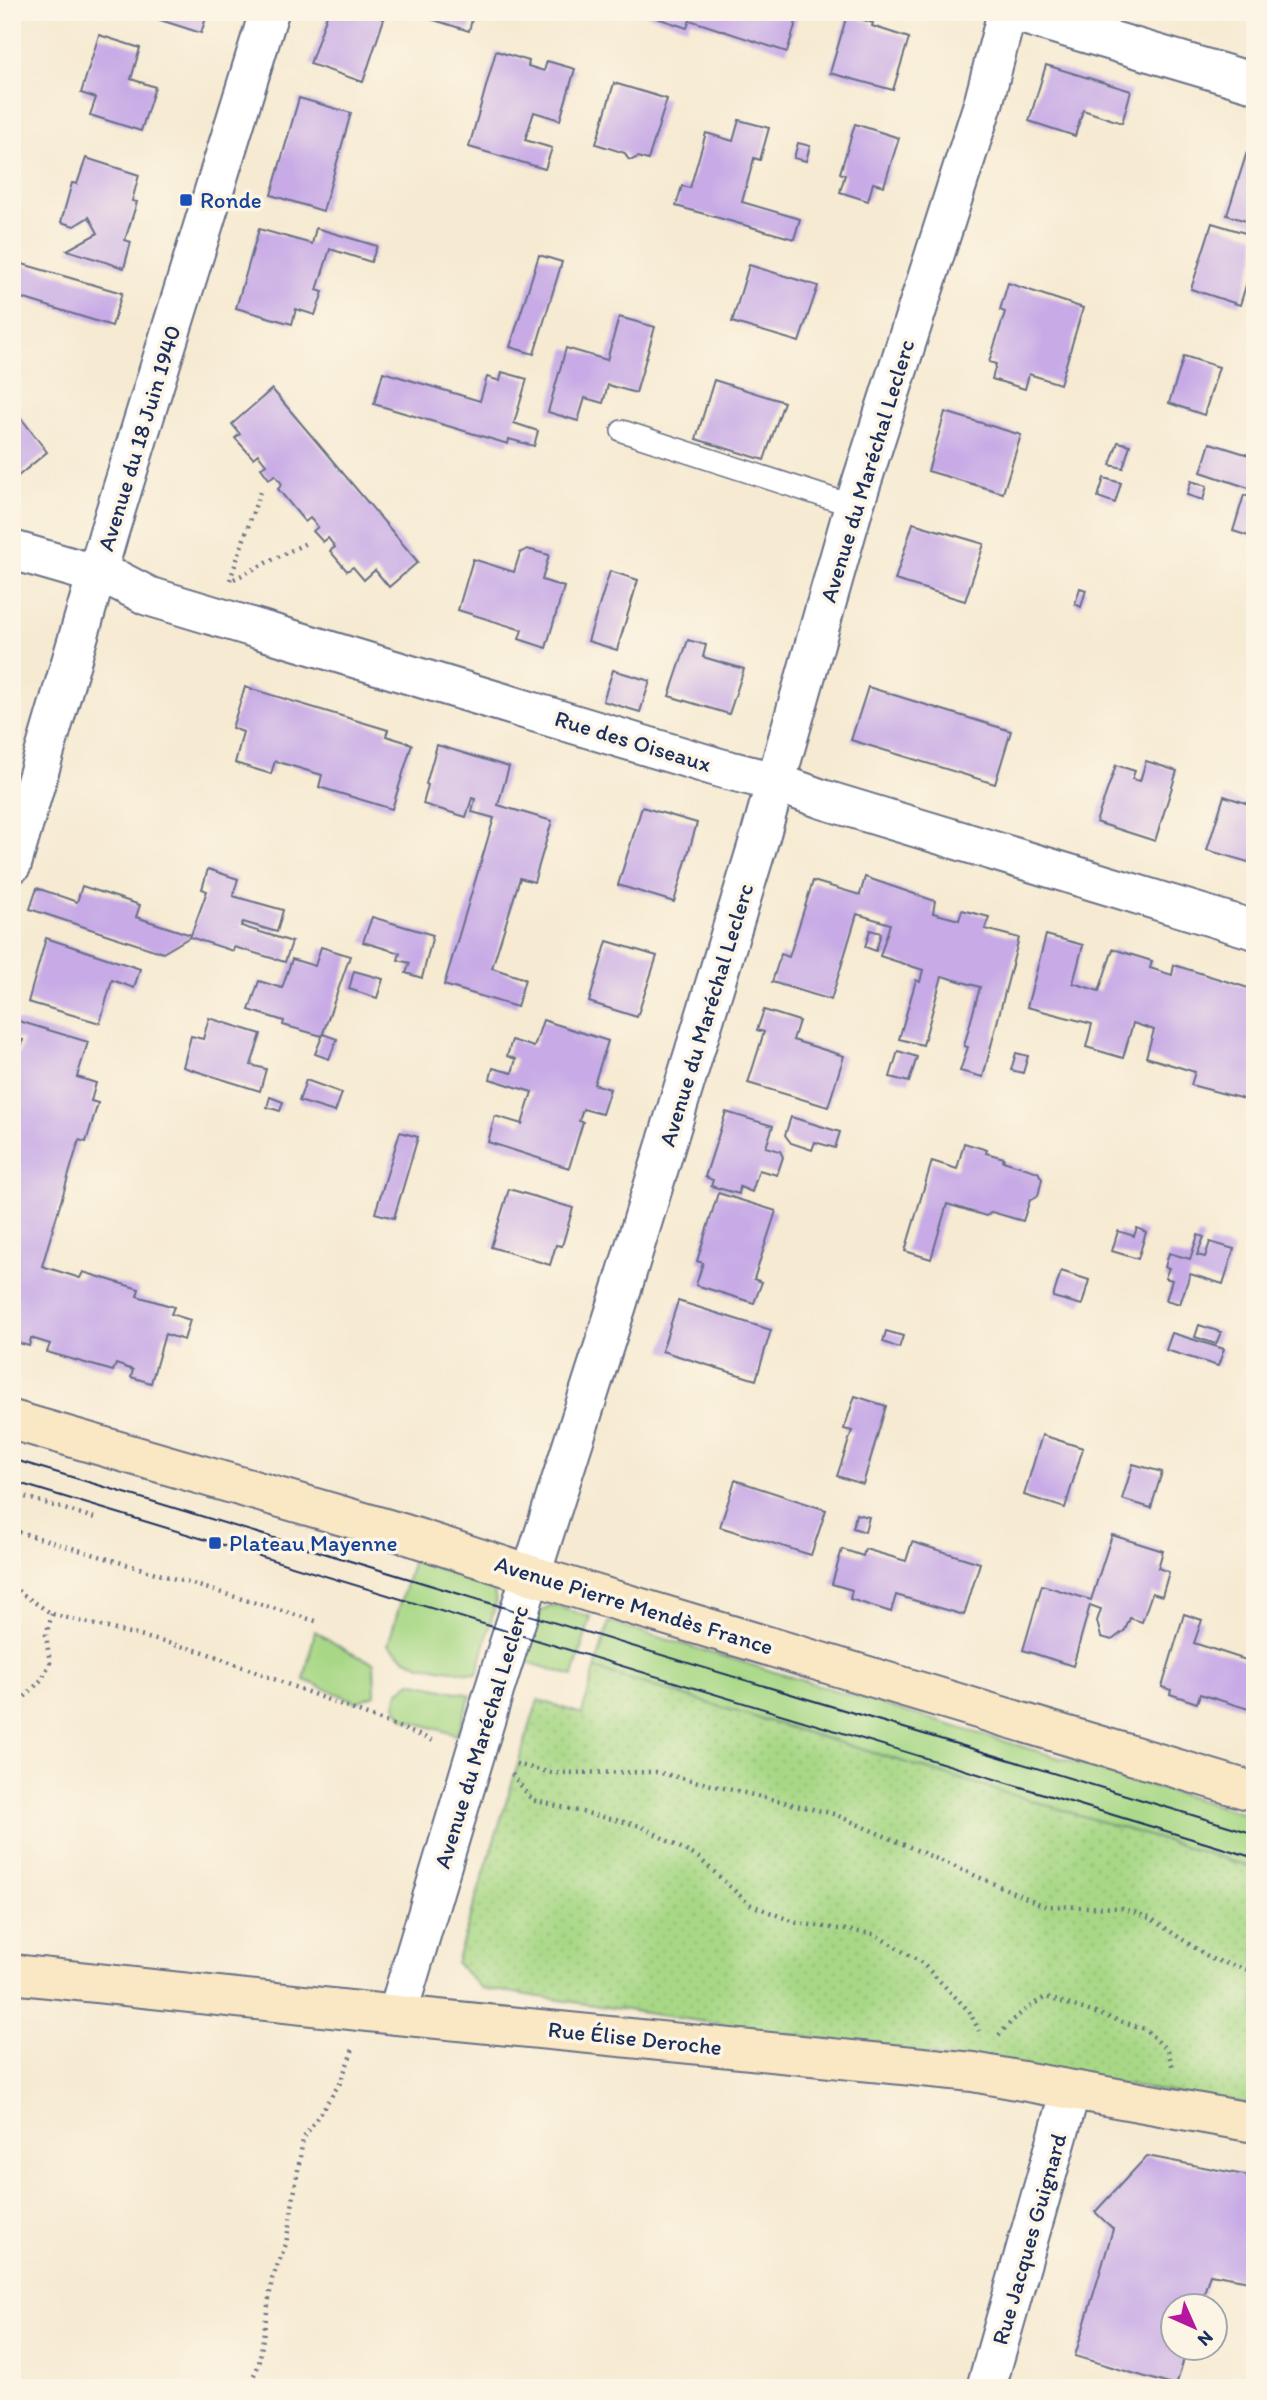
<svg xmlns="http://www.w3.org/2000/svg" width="1267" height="2400" viewBox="0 0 1267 2400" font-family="Itim,sans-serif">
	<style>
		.grass { fill: #a8d886; stroke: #628472; stroke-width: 2 }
		.park { fill: url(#park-dots); stroke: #628472; stroke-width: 2 }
		.building { fill: #c7aae6 }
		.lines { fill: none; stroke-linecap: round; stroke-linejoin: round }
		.lane-casing { stroke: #687087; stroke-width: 24 }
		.street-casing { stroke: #687087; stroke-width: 42 }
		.secondary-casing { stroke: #687087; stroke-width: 42 }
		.path { stroke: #687087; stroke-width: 4.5; stroke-dasharray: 2 5; stroke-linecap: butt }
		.lane { stroke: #fff; stroke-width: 21 }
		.street { stroke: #fff; stroke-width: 38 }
		.secondary { stroke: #fae7c3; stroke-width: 38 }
		.tram { stroke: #1b2f5e; stroke-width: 2 }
		.transit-dot { fill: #1a4fb4; stroke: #fcf5e5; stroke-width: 2.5 }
		.labels { text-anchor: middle; stroke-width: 7; stroke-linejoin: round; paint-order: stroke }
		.transit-label { font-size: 23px; fill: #164399; stroke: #fcf5e5; text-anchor: start }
		.street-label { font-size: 23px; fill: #1b2f5e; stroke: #fcf5e5 }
	</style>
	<defs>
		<pattern id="park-dots" width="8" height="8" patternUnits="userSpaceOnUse" patternTransform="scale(1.75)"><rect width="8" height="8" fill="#a8d886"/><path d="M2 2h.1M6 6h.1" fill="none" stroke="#90ba76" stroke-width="1.8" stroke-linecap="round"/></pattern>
	</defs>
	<rect width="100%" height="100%" fill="#fcf5e5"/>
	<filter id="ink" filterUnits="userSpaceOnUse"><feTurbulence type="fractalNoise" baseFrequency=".0143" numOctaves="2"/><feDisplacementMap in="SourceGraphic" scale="14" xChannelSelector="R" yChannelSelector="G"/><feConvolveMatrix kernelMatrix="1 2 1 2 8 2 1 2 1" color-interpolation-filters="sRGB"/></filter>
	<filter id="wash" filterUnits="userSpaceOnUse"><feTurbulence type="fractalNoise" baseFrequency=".00686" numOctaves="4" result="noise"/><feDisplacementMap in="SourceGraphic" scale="28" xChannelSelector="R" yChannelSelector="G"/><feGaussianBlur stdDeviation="1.57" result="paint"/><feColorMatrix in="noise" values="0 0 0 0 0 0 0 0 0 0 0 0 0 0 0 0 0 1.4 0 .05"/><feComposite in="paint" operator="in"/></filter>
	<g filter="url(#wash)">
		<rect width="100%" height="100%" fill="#f6ead2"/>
		<g class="grass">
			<path d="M414 1557 452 1574 487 1585 494 1591 496 1602 477 1674 421 1665 406 1659 388 1645Z"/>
			<path d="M551 1605 591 1617 573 1676 524 1661 539 1615 542 1611Z"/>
			<path d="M609 1622 1255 1817V1868L595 1669Z"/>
			<path d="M315 1631 347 1651 374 1663 375 1695 357 1702 304 1680Z"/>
			<path d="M411 1682 471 1695 457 1735 404 1719 395 1705 398 1692Z"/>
		</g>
		<path class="park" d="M595 1669 1255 1868V2105L481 1988 456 1963 538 1700 582 1714Z"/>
		<g id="blocks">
			<g class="building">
				<path d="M152 12H208L201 33 151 17Z"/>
				<path d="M328 12H361L384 19 363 82 310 64Z"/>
				<path d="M429 12H474L469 31 428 18Z"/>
				<path d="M639 12H799L787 52 690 20 687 28Z"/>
				<path d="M847 15 873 23 872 26 909 38 893 90 830 73Z"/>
				<path d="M99 35 140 48 131 79 155 87 141 131 90 115 96 98 81 93Z"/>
				<path d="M496 51 529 61 528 66 544 71 547 61 575 69 560 120 534 112 525 140 552 148 545 169 469 147Z"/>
				<path d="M1046 65 1131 91 1122 123 1083 110 1075 136 1029 121Z"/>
				<path d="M614 83 667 99 648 160 638 157 632 160 628 159 625 153 596 144Z"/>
				<path d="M299 98 351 113 323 211 271 195Z"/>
				<path d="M739 120 769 128 760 160 754 158 742 202 800 219 794 239 676 206 682 186 690 188 706 133 733 141Z"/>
				<path d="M855 124 899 138 884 186 873 183 868 201 840 192 845 175 840 173Z"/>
				<path d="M798 143 810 146 806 161 794 158Z"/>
				<path d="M1247 152 1255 154V224L1227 215Z"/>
				<path d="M86 158 139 175 132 201 137 202 125 240 131 242 124 268 67 250 98 233 89 217 74 226 61 222 72 183 77 184Z"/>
				<path d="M1212 223 1255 236V256L1240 305 1191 289Z"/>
				<path d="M316 228 377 246 371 262 330 249 317 290 323 292 315 315 296 309 292 324 236 308 259 229 312 244Z"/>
				<path d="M539 255 562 262 534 354 510 347Z"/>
				<path d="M12 261 122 293 112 326 12 295Z"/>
				<path d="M749 265 818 286 799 342 732 322Z"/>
				<path d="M1008 283 1083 308 1060 384 1029 374 1025 389 992 379 996 364 989 362 1005 312 1000 310Z"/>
				<path d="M619 317 655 327 636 393 608 385 603 403 585 398 578 421 548 412 566 348 607 360Z"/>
				<path d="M1184 356 1219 367 1204 415 1169 403Z"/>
				<path d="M383 372 480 401 487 377 500 381 502 372 527 379 514 423 538 431 534 446 509 439 508 444 374 404Z"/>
				<path d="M714 380 784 402 764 460 696 439Z"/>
				<path d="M272 389 418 562 389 587 375 570 364 580 353 567 347 571 330 551 335 547 328 538 323 542 313 531 318 527 310 518 305 522 278 489 282 484 275 475 269 479 261 468 266 464 258 454 253 458 235 438 240 434 232 424Z"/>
				<path d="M12 406 47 452 12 481Z"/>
				<path d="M945 412 1021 435 1003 493 928 471Z"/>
				<path d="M1118 442 1130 445 1123 468 1110 465Z"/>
				<path d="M1210 443 1255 457V490L1201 472Z"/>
				<path d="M1104 478 1121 483 1115 503 1098 497Z"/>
				<path d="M1191 481 1207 486 1203 500 1187 495Z"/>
				<path d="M1244 495 1255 499V538L1233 531Z"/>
				<path d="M913 523 984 544 965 601 895 580Z"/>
				<path d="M527 549 549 555 542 580 564 587 546 648 519 639 522 630 458 610 473 559 514 572 520 553Z"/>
				<path d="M610 571 638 580 617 650 588 641Z"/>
				<path d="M1080 588 1086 590 1081 607 1075 604Z"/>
				<path d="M688 640 706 645 703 657 744 669 729 714 669 696Z"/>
				<path d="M613 670 650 681 640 712 603 701Z"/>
				<path d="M245 687 388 730 386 736 412 744 392 809 319 787 322 775 275 761 271 774 235 763 243 732 232 728Z"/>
				<path d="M868 687 1011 731 995 784 851 740Z"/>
				<path d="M437 745 509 767 498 805 552 821 534 882 520 878 492 968 525 979 517 1007 444 985 494 818 472 812 475 799 472 798 466 817 423 804 428 785 426 784Z"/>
				<path d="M1146 761 1177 771 1155 841 1096 822 1116 765 1135 771 1132 779 1140 781Z"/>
				<path d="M1224 796 1255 806V864L1207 850Z"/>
				<path d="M642 807 697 823 674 902 618 885Z"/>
				<path d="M208 869 238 879 233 896 283 910 277 932 243 922 241 926 292 942 285 962 234 947 233 951 190 937 163 953 30 909 37 888 77 902 82 886 140 905 136 917 191 935 207 891 202 889Z"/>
				<path d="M865 877 935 901 933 913 959 920 962 910 989 917 985 929 1019 938 983 1077 960 1071 968 1047 964 1046 980 987 942 976 923 1045 899 1039 916 980 920 982 923 970 880 956 890 924 857 914 831 1000 772 982 781 954 789 957 813 881 860 895Z"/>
				<path d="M372 917 433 935 422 978 406 973 410 963 398 960 400 953 363 942Z"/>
				<path d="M870 930 881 933 876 951 865 947Z"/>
				<path d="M1046 935 1083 945 1073 983 1099 991 1113 949 1152 961 1150 968 1172 975 1174 965 1255 990V1102L1191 1085 1195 1072 1146 1057 1154 1030 1133 1023 1123 1058 1086 1047 1092 1024 1027 1007Z"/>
				<path d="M46 938 140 969 134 988 112 980 100 1023 28 1002Z"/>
				<path d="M607 941 657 956 637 1017 589 1002Z"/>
				<path d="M321 947 350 956 322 1036 283 1025 284 1021 249 1010 259 981 282 988 292 959 315 966Z"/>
				<path d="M354 971 383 979 377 998 349 989Z"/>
				<path d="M764 1010 799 1021 793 1040 844 1056 828 1107 748 1083 764 1032 757 1030Z"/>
				<path d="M209 1018 261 1034 251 1065 266 1069 260 1091 183 1067 191 1036 203 1039Z"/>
				<path d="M12 1019 88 1042 77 1077 96 1083 91 1101 98 1103 86 1142 79 1140 42 1266 80 1278 83 1272 139 1289 137 1296 174 1307 171 1314 190 1320 184 1340 165 1334 151 1383 131 1377 133 1370 116 1364 113 1371 47 1352 50 1344 31 1338 29 1346 12 1341V1075L23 1040 12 1037Z"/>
				<path d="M543 1020 608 1041 594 1084 610 1089 602 1114 583 1109 579 1121 583 1122 569 1168 488 1142 495 1116 522 1124 532 1092 490 1079 493 1068 512 1073 516 1059 507 1056 512 1040 534 1047Z"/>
				<path d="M323 1034 337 1039 329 1059 315 1054Z"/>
				<path d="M898 1051 917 1057 909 1082 890 1077Z"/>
				<path d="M1016 1053 1028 1056 1023 1073 1011 1070Z"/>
				<path d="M306 1080 342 1093 335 1112 299 1101Z"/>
				<path d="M270 1097 283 1102 280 1111 267 1107Z"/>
				<path d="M726 1112 773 1126 766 1147 780 1151 783 1157 777 1175 759 1170 752 1192 740 1187 739 1194 711 1186 713 1180 705 1177Z"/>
				<path d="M791 1117 840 1132 835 1148 815 1142 812 1150 791 1143 785 1135Z"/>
				<path d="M400 1132 418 1137 394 1218 375 1213Z"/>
				<path d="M964 1143 987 1150 986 1153 1004 1158 1003 1161 1038 1172 1042 1179 1038 1196 1030 1200 1023 1221 992 1212 986 1216 947 1204 931 1259 905 1251 932 1161 957 1169Z"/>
				<path d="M509 1189 573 1208 562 1246 556 1245 550 1265 491 1247Z"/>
				<path d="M718 1193 776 1211 754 1279 762 1282 754 1303 696 1285 703 1263 697 1261Z"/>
				<path d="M1137 1228 1146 1232 1138 1259 1112 1251 1118 1231 1134 1236Z"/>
				<path d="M1198 1235 1204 1237 1197 1255 1205 1257 1210 1242 1234 1249 1223 1284 1190 1274 1180 1304 1166 1300 1172 1280 1165 1278 1169 1268 1165 1267 1169 1253 1190 1259Z"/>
				<path d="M1061 1271 1089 1280 1082 1305 1053 1297Z"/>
				<path d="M678 1301 771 1330 756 1380 662 1351Z"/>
				<path d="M1199 1325 1221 1332 1216 1344 1195 1337Z"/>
				<path d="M886 1331 903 1336 899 1348 883 1342Z"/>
				<path d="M1172 1333 1224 1349 1218 1366 1166 1350Z"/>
				<path d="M855 1396 886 1406 863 1484 837 1476 852 1431 844 1429Z"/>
				<path d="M1042 1435 1083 1448 1065 1508 1024 1495Z"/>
				<path d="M1133 1464 1162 1472 1151 1508 1122 1499Z"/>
				<path d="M735 1480 826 1510 811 1555 720 1527Z"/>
				<path d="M856 1514 869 1517 865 1532 853 1528Z"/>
				<path d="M1112 1535 1163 1551 1158 1568 1169 1572 1162 1596 1152 1593 1142 1622 1130 1618 1125 1630 1112 1640 1101 1637 1097 1621 1101 1609 1090 1605 1073 1666 1023 1650 1042 1585 1091 1600Z"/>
				<path d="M912 1542 980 1563 964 1615 896 1595 891 1612 850 1599 852 1590 832 1584 842 1549 863 1556 865 1549 906 1561Z"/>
				<path d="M1184 1614 1202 1620 1194 1643 1249 1661 1255 1644V1711L1200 1694 1197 1703 1170 1694 1171 1690 1162 1687Z"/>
				<path d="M1147 2156 1255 2177V2282L1210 2274 1200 2306H1172V2348H1187L1176 2386 1075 2356 1113 2229 1095 2212Z"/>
			</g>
		</g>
	</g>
	<g filter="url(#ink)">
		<use href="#blocks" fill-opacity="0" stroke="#687087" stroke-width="2"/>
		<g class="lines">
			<defs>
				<path id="lane" d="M622 431 854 506"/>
				<g id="street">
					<path d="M1014 12 1255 83"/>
					<path d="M12 550 119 581 148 596 720 768 775 782 822 799 1255 930"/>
					<path d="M12 864 109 532 269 12"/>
					<path d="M397 2015 494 1691 617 1305 760 837 854 506 984 101 1007 12"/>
					<path d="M986 2388 1071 2090"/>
				</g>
				<g id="secondary">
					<path d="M12 1420 405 1534 531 1575 1255 1792"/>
					<path d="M12 1974 397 2015 973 2072 1255 2123"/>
				</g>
			</defs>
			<use href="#lane" class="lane-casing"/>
			<use href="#street" class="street-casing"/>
			<use href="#secondary" class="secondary-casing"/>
			<g class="path">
				<path d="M234 579 308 542"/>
				<path d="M230 580 261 489"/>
				<path d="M12 1493 94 1518"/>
				<path d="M12 1530 319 1622"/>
				<path d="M12 1587 52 1614 204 1652 437 1742"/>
				<path d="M12 1721 18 1704 42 1679 50 1663 46 1635 52 1614"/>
				<path d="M516 1764 552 1773 656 1772 834 1814 1045 1906 1122 1908 1150 1918 1212 1959 1255 1972"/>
				<path d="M512 1774 532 1800 641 1826 699 1858 749 1904 797 1923 874 1934 922 1963 969 2011 979 2031"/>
				<path d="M999 2035C1013 2019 1026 2007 1046 1997L1145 2029 1168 2051 1173 2068"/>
				<path d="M248 2388 259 2364 272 2279 286 2244 303 2139 340 2083 353 2049"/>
			</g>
			<use href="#lane" class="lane"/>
			<use href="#street" class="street"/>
			<use href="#secondary" class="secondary"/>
			<g class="tram">
				<path d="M12 1459 1255 1834"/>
				<path d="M12 1481 1255 1858"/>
			</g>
		</g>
	</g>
	<g class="transit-dot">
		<rect x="179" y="193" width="14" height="14" rx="3.5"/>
		<rect x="208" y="1536" width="14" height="14" rx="3.5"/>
	</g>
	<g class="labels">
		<g class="transit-label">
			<text x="200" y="208">Ronde</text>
			<text x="229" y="1551">Plateau Mayenne</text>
		</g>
		<g class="street-label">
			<text transform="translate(139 438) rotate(-73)" y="8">Avenue du 18 Juin 1940</text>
			<text transform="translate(867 471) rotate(-73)" y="8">Avenue du Maréchal Leclerc</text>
			<text transform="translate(633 741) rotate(17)" y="8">Rue des Oiseaux</text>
			<text transform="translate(706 1015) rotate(-73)" y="8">Avenue du Maréchal Leclerc</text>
			<text transform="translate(634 1605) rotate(17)" y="8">Avenue Pierre Mendès France</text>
			<text transform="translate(481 1737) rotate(-73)" y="8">Avenue du Maréchal Leclerc</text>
			<text transform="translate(635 2038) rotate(6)" y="8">Rue Élise Deroche</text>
			<text transform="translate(1029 2239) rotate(-74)" y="8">Rue Jacques Guignard</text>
		</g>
	</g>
	<rect width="1267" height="2400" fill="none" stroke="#fcf5e5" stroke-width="42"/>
	<g transform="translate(1194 2327) rotate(135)"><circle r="33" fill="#fcf5e5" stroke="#a2a6af" stroke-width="2"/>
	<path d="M0-5L12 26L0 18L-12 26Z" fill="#b5179e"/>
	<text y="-10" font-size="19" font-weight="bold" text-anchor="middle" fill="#1b2f5e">N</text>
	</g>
</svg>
